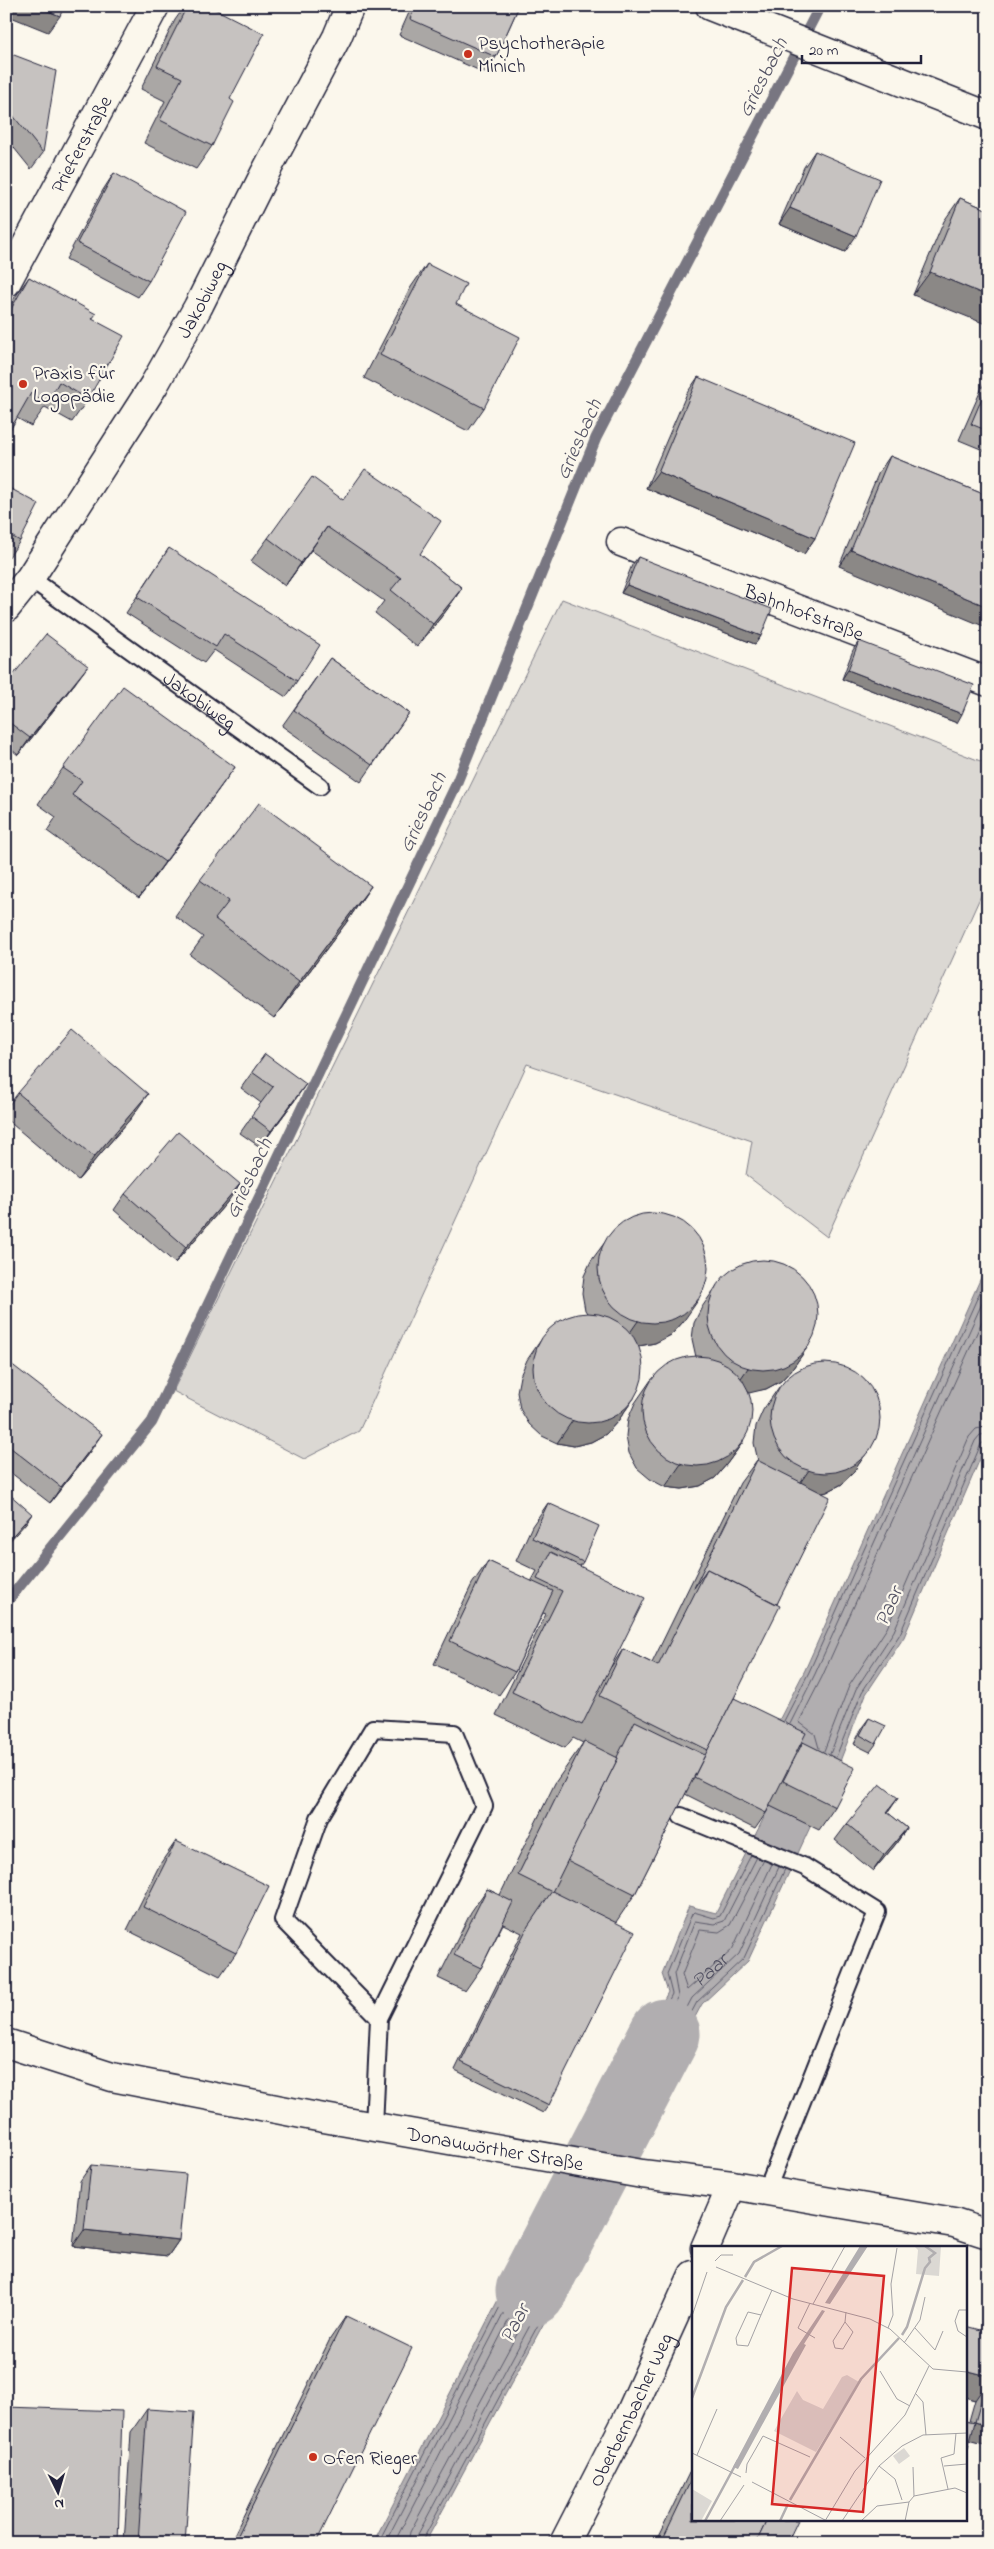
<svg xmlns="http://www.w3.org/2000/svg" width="994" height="2549" viewBox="0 0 994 2549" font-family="'Indie Flower',sans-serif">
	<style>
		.green { fill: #dbd8d3; stroke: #7e7d87 }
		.water { fill: #b1aeb0; stroke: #787681 }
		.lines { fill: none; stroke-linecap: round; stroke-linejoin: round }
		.shore { stroke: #5b5a6a; stroke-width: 1 }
		.stream { stroke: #787681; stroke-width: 11 }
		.river { stroke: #b1aeb0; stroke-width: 71 }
		.lane-casing { stroke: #22223b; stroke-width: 20 }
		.street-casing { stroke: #22223b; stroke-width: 31 }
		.secondary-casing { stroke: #22223b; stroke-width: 31 }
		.lane { stroke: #fbf7ec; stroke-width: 16 }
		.street { stroke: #fbf7ec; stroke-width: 28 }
		.secondary { stroke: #fbf7ec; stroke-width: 28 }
		.wall { fill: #aaa7a5; stroke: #22223b }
		.shaded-wall { fill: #8b8886; stroke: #22223b }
		.building { fill: #c6c2c0; stroke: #22223b }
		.poi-dot { fill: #c8321e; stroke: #fbf7ec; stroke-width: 2 }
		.labels { text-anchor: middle; stroke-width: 4.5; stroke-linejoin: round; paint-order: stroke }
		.poi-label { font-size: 20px; fill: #22223b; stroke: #fbf7ec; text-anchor: start }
		.street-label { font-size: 20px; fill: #22223b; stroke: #fbf7ec }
		.water-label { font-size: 21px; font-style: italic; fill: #545364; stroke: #fbf7ec }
		.inset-river { fill: none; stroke: #b1aeb0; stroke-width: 2.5 }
		.inset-road { fill: none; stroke: #a4a2a5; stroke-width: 1 }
		.view { fill: #d62828; fill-opacity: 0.15; stroke: #d62828; stroke-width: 2.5 }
		.inset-edge { fill: none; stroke: #22223b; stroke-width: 2.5 }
	</style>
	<rect width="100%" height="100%" fill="#fbf7ec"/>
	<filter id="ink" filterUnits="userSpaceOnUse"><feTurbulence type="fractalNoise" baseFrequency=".02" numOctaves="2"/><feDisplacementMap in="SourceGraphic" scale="10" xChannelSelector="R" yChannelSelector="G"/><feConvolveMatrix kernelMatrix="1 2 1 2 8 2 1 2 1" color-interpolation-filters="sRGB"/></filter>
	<g filter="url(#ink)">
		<path class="green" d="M562 599 988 764V880L827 1237 746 1175 752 1141 527 1064 359 1431 304 1459 173 1391Z"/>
		<g class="water">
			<path d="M988 1262V1440L904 1637 866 1694 837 1769 748 1961 702 2004 638 2124 600 2119 668 1992 662 1974 689 1906 716 1913 800 1746 772 1734 805 1670Z"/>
			<path d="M551 2197 606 2208 425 2543H373Z"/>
		</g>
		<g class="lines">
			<g class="shore">
				<path d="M784 1721 809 1672 988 1274"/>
				<path d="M790 1724 815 1674 988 1290"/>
				<path d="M819 1748 815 1734 799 1722 822 1677 988 1308"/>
				<path d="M824 1751 849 1686 887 1628 969 1437 976 1429 988 1426"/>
				<path d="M830 1754 856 1689 894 1631 975 1441 980 1435 988 1434"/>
				<path d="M836 1757 862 1692 900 1634 981 1444 988 1440"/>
				<path d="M751 1855 720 1916 714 1918 694 1912 692 1914 667 1974 672 1994 610 2112 611 2115 636 2117 697 2002 744 1958 785 1869"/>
				<path d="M757 1857 724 1921 715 1924 695 1921 674 1974 678 1996 619 2107 620 2110 633 2111 692 1998 739 1954 779 1867"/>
				<path id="s1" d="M764 1860 730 1925 719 1932 700 1930 682 1975 687 1990 732 1950 772 1864"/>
				<path d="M378 2543 553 2204 596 2212 597 2215 421 2543"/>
				<path d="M385 2543 556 2212 586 2216 587 2219 417 2536 415 2543"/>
				<path d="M394 2543 560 2220 575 2221 576 2225 410 2532 408 2543"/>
			</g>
			<path class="stream" d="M6 1603 152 1422 455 787 596 438 820 6"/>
			<path class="river" d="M531 2291 665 2034"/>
			<defs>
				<g id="lane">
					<path id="s2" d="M30 578 320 786"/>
					<path d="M681 1816 805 1867 877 1912 766 2192"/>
					<path d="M374 2127 379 2018 484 1806 454 1733 373 1728 319 1818 283 1920 379 2018"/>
				</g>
				<g id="street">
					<path d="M710 6 988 116"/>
					<path id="s3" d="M6 283 155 6"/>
					<path id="s4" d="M621 542 988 682"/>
					<path id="s5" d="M6 608 30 578 154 385 198 307 265 173 337 37 350 6"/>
					<path d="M705 2248 732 2185"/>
					<path id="s6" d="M564 2543 629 2416 693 2275"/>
				</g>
				<g id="secondary">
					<path id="s7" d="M6 2043 112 2077 307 2115 642 2174 732 2185 954 2223 988 2234"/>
				</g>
			</defs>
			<use href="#lane" class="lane-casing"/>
			<use href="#street" class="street-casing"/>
			<use href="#secondary" class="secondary-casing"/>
			<use href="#lane" class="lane"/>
			<use href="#street" class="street"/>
			<use href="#secondary" class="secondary"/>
		</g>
		<g class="wall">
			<path d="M185 6H209L230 99 212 146 196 169 144 143 165 101 141 89 175 20Z"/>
			<path d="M412 6H519L496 57 485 73 399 35Z"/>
			<path d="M6 52 43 153 31 169 6 138Z"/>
			<path d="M815 151 845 252 779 224 804 167Z"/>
			<path d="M114 173 149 281 138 297 66 259 103 190Z"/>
			<path d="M960 198 988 210 913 295 944 221Z"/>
			<path d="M427 264 456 304 484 408 468 431 364 378 411 287Z"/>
			<path d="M29 277 92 319 88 399 72 422 45 407 31 426 17 418 6 437V313L13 300Z"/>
			<path d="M988 374V452L959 440Z"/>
			<path d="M698 377 815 538 804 554 646 488 687 393Z"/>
			<path d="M890 456 988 496 839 566 879 472Z"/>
			<path d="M6 486 20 541 9 557 6 555Z"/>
			<path d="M343 500 420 554 462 588 446 611 417 647 375 613 384 601 311 550 285 586 251 561 268 538Z"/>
			<path d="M169 548 297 681 286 697 214 650 204 663 126 613Z"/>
			<path d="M638 557 761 636 755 644 621 593 632 565Z"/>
			<path d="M859 641 957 723 842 679 853 650Z"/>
			<path d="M330 658 409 713 361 782 282 726Z"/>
			<path d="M76 682 18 755 6 745V684Z"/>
			<path d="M63 768 209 803 139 898 47 831 56 817 38 804Z"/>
			<path d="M200 880 371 886 346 923 274 1018 190 955 203 937 175 916Z"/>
			<path d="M265 1054 295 1100 260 1147 240 1133 261 1103 241 1088Z"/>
			<path d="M18 1093 132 1117 78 1180 6 1119V1109Z"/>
			<path d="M125 1194 229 1200 175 1263 114 1210Z"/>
			<path d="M608 1238 683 1322 671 1335 655 1343 639 1346 634 1398 618 1421 606 1434 591 1442 574 1446 557 1443 542 1436 529 1424 520 1409 517 1392 520 1376 527 1360 543 1337 587 1313 585 1310 582 1293 584 1276 591 1261Z"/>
			<path d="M718 1284 809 1345 793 1368 781 1381 766 1389 748 1392 743 1442 726 1465 715 1478 700 1486 682 1489 665 1487 650 1479 637 1468 629 1453 626 1436 628 1419 635 1403 651 1380 696 1357 692 1339 694 1323 702 1307Z"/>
			<path d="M6 1360 91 1450 50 1503 6 1469Z"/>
			<path d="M779 1387 870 1448 854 1471 842 1484 827 1492 823 1493 777 1604 734 1698 799 1747 803 1742 835 1807 819 1830 770 1806 766 1813 755 1829 685 1794 635 1894 616 1922 549 2105 543 2113 455 2070 522 1933 503 1924 481 1968 465 1991 438 1978 471 1912 487 1889 500 1895 555 1783 583 1743 573 1738 565 1748 496 1715 546 1614 543 1613 515 1672 499 1695 434 1664 472 1584 488 1561 531 1582 537 1571 516 1561 532 1526 548 1503 583 1562 580 1566 611 1667 623 1649 652 1663 740 1483 757 1460 758 1461 754 1443 756 1426 763 1410Z"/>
			<path d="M869 1718 876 1744 870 1752 854 1744 863 1726Z"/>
			<path d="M888 1813 907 1828 895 1845 873 1871 835 1840 847 1824Z"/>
			<path d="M176 1841 236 1953 220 1976 127 1930 160 1864Z"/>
			<path d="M91 2165 179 2240 168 2256 73 2246 80 2181Z"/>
			<path d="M346 2316 316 2543H230L330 2339Z"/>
			<path d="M988 2332V2445L971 2440 969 2421 975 2400 965 2397Z"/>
			<path d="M147 2409 185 2543H124L131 2432Z"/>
			<path d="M693 2465V2520L787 2543H655Z"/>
		</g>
		<g class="shaded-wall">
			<path d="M6 6H36L60 16 48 32 6 15Z"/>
			<path d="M790 208 856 236 845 252 779 224Z"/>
			<path d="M930 272 988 296V325L913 295Z"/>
			<path d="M658 472 815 538 804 554 646 488Z"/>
			<path d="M327 527 311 550 285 586 301 563Z"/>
			<path d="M851 550 988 607V628L839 566Z"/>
			<path d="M627 585 761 636 755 644 621 593Z"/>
			<path d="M462 588 446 611 417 647 433 624Z"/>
			<path d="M88 666 76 682 18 755 30 738Z"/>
			<path d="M848 670 962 714 957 723 842 679Z"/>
			<path d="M235 767 209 803 139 898 165 862Z"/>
			<path d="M371 886 346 923 274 1018 299 982Z"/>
			<path d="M306 1084 295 1100 260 1147 271 1131Z"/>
			<path d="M148 1094 132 1117 78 1180 94 1157Z"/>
			<path d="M240 1184 229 1200 175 1263 186 1247Z"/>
			<path d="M699 1299 683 1322 671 1335 655 1343 639 1346 622 1344 638 1321Z"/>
			<path d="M809 1345 793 1368 781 1381 766 1389 749 1393 732 1391 748 1368Z"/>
			<path d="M634 1398 618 1421 606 1434 591 1442 574 1446 557 1443 573 1420Z"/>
			<path d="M102 1434 91 1450 50 1503 61 1487Z"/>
			<path d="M743 1442 726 1465 715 1478 700 1486 682 1489 665 1487 681 1464Z"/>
			<path d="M870 1448 854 1471 842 1484 827 1492 810 1496 793 1493 809 1470Z"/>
			<path d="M32 1514 26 1523 6 1545V1543Z"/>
			<path d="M898 1798 887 1814V1812Z"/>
			<path d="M907 1828 895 1845 873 1871 884 1855Z"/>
			<path d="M84 2230 179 2240 168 2256 73 2246Z"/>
			<path d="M965 2370 988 2376V2381L975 2400 965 2397Z"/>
			<path d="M975 2422 988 2426V2445L965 2439Z"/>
		</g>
		<g class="building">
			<path d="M36 6H64L60 16Z"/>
			<path d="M187 6H209L264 34 230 99 234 102 212 146 160 120 182 78 157 66Z"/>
			<path d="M416 6H519L496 57 410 19Z"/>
			<path d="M6 52 56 71 43 153 11 113 6 122Z"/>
			<path d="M815 151 880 179 856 236 790 208Z"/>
			<path d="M114 173 186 212 149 281 77 243Z"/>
			<path d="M960 198 988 210V296L930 272Z"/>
			<path d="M427 264 466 284 456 304 520 337 484 408 380 355Z"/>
			<path d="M29 277 96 314 92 319 124 336 88 399 59 382 47 403 31 393 6 437V318Z"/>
			<path d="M698 377 855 443 815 538 658 472Z"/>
			<path d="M988 384V431L971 424Z"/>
			<path d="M890 456 988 496V607L851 550Z"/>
			<path d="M365 469 441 521 420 554 462 588 433 624 391 590 401 578 327 527 301 563 268 538 312 477 343 500Z"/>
			<path d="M6 486 39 504 20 541 6 533Z"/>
			<path d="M169 548 320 645 297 681 224 634 216 647 137 597Z"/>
			<path d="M638 557 772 609 761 636 627 585Z"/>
			<path d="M46 634 88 666 30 738 6 720V684Z"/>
			<path d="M859 641 974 685 962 714 848 670Z"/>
			<path d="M330 658 409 713 372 765 294 710Z"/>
			<path d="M123 686 235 767 165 862 72 795 82 781 63 768Z"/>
			<path d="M259 803 371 886 299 982 215 919 229 901 200 880Z"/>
			<path d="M72 1030 148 1094 94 1157 18 1093Z"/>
			<path d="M265 1054 306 1084 271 1131 251 1116 273 1087 252 1072Z"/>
			<path d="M178 1132 240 1184 186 1247 125 1194Z"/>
			<circle cx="653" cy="1268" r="55"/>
			<circle cx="763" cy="1315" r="55"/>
			<circle cx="588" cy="1368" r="55"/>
			<circle cx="697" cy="1411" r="55"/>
			<path d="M6 1360 102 1434 61 1487 6 1444Z"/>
			<circle cx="825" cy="1418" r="55"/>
			<path d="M757 1460 830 1497 777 1604 707 1569 694 1588Z"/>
			<path d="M8 1493 32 1514 6 1543V1495Z"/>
			<path d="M548 1503 599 1526 583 1562 532 1538Z"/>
			<path d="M551 1552 645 1598 582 1725 512 1692 562 1591 537 1579Z"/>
			<path d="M488 1561 553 1591 515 1672 450 1641Z"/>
			<path d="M707 1569 780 1606 708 1750 600 1696 623 1649 658 1666Z"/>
			<path d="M734 1698 806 1733 766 1813 694 1777Z"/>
			<path d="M869 1718 886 1726 876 1744 860 1735Z"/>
			<path d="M635 1721 705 1755 635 1894 567 1860 618 1758 617 1757Z"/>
			<path d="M584 1741 618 1758 552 1892 518 1875Z"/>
			<path d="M803 1742 855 1768 835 1807 783 1781Z"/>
			<path d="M880 1784 898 1798 887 1812 907 1828 884 1855 847 1824Z"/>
			<path d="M176 1841 269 1886 236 1953 143 1907Z"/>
			<path d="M487 1889 513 1902 481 1968 454 1955Z"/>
			<path d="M552 1891 635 1932 549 2105 461 2062 528 1926Z"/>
			<path d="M91 2165 186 2174 179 2240 84 2230Z"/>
			<path d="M346 2316 412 2348 316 2543H234Z"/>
			<path d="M965 2326 988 2332V2376L965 2370Z"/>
			<path d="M988 2381V2426L975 2422 965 2460V2420L975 2422 986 2384Z"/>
			<path d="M6 2407 122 2411 118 2543H6Z"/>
			<path d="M147 2409 194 2412 185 2543H138Z"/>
			<path d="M693 2476V2520H767L756 2543H661Z"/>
			<path d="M767 2520H798L787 2543H756Z"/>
		</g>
	</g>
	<g class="poi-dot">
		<circle cx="468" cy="54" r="5"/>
		<circle cx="23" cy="384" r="5"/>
		<circle cx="313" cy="2457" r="5"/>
	</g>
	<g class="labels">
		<g class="poi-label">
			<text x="478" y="49">Psychotherapie<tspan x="478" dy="23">Minich</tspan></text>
			<text x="33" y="379">Praxis für<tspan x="33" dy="23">Logopädie</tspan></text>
			<text x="323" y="2464">Ofen Rieger</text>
		</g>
		<g class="street-label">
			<text dy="7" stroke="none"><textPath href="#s3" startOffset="158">Prieferstraße</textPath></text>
			<text dy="7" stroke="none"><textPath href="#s5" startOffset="366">Jakobiweg</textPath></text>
			<text dy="7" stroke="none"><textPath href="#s4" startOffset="196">Bahnhofstraße</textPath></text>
			<text dy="7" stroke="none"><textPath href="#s2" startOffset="209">Jakobiweg</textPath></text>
			<text dy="7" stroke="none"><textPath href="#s7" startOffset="501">Donauwörther Straße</textPath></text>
			<text dy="7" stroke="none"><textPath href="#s6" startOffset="149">Oberbernbacher Weg</textPath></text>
		</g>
		<g class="water-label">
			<text transform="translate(762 77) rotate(-63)" y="7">Griesbach</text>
			<text transform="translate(578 439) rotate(-66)" y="7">Griesbach</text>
			<text transform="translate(422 812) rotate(-65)" y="7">Griesbach</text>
			<text transform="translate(248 1178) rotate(-65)" y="7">Griesbach</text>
			<text transform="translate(888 1606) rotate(-66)" y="7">Paar</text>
			<text dy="7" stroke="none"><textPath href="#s1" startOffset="200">Paar</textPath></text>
			<text transform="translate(514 2323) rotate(-62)" y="7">Paar</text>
		</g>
	</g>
	<g transform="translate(692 2246)">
		<rect width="275" height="275" fill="#fbf7ec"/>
		<path d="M222 0H249L247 30 224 28 226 4ZM155 129 167 136 124 206 82 185 105 145 111 154 131 163 150 131ZM212 202 218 210 207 218 201 210ZM0 243 20 255 9 275H0Z" fill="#dbd8d3"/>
		<path d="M168 0H176L138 58 133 57ZM130 64 133 65 112 98 114 99 46 223 41 221 101 107Z" fill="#b1aeb0"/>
		<path class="inset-river" d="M53 31 62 16 90 0M210 89 215 81 233 22 238 16 237 12 243 7 233 0M0 152 34 61 51 34M98 254 169 133 207 92M13 275 46 214M88 275 96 258"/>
		<path class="inset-road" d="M23 15 29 9H41M24 21 101 53 178 73 198 83 241 123 275 126M118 57 106 82 123 92M121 58 153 0M275 64H267L263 75 266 85 275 91M69 69 56 66 44 92 45 99 56 100 69 69 80 44M0 70 15 26M153 76 161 86 151 103 143 102 141 95 153 76 154 66M196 82 201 69 199 38 205 2M223 82 243 104 251 85M212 97 228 74 233 51M188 125 205 153 218 160M224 148 231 156 234 189M148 191 173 212M0 207 49 231M5 209 25 163M187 220 203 233 210 254M252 220 275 218M221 221 222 250M54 227 55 218 71 190 118 211M60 236 133 274M256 243 249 212 262 208 264 187M28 275 52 239M133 275 163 225 213 169 237 120M150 275 187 220 210 200 231 189 275 187M169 275 185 260 217 256M213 275 217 256 222 250 263 242 275 247"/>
		<path class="view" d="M100 22 192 30 171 266 80 258Z"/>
		<rect width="275" height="275" class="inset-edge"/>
	</g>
	<rect width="994" height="2549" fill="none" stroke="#fbf7ec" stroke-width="25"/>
	<rect x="12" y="12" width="969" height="2524" fill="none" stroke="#22223b" stroke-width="2" filter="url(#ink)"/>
	<g transform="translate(58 2492) rotate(175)" stroke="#fbf7ec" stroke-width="4" paint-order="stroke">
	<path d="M0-4L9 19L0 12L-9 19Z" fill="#22223b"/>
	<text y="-8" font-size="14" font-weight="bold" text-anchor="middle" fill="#22223b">N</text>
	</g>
	<path d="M802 55v8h119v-8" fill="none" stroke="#22223b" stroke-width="2.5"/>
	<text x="809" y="55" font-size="15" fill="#22223b" stroke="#fbf7ec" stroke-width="4" paint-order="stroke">20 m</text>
</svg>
